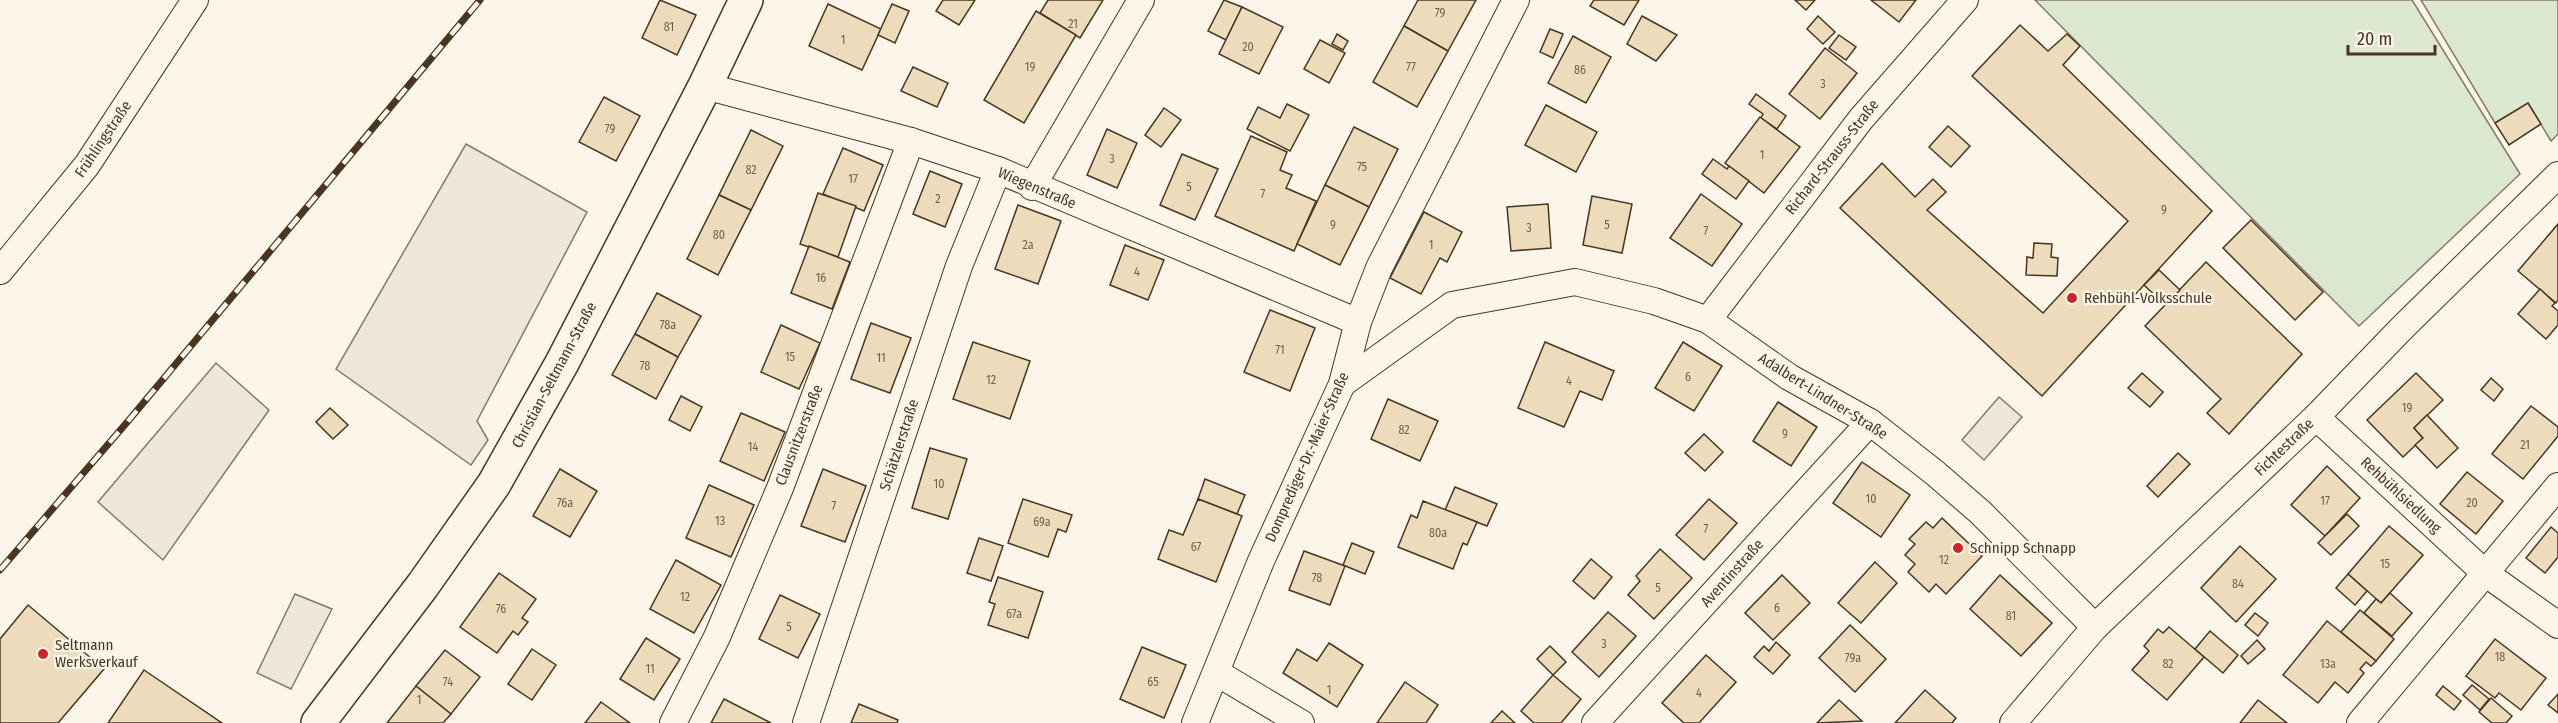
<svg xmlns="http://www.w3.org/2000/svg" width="2558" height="723" viewBox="0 0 2558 723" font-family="'Fira Sans Condensed',sans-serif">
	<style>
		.green { fill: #dce7d0; stroke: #887966; stroke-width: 1.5 }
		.parking { fill: #ede7d9; stroke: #887966; stroke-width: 1.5 }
		.building { fill: #ecdcbc; stroke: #4a3520; stroke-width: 1.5 }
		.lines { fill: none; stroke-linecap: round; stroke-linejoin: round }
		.minor-casing { stroke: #4a3520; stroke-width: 28 }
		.secondary-casing { stroke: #4a3520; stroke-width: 36 }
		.minor { stroke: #fbf6e9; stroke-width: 26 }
		.secondary { stroke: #fbf6e9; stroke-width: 33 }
		.rail-casing { stroke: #4a3520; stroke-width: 7 }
		.rail { stroke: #fbf6e9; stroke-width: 4.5; stroke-dasharray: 14; stroke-linecap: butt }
		.poi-dot { fill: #c62828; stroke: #fbf6e9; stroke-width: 2 }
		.labels { text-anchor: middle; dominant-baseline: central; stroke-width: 4.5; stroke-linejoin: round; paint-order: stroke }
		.number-label { font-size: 12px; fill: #725f47 }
		.street-label { font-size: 15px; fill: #4a3520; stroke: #fbf6e9 }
		.poi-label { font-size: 15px; fill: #4a3520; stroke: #fbf6e9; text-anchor: start }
	</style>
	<rect width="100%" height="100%" fill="#fbf6e9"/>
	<g class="green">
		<path d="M2035,0h377l108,174 -161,152z"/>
		<path d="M2421,0h137v134l-7,7 -23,-38 -33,20z"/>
	</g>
	<g class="parking">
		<path d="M466,144l121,68 -110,209 11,19 -17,25 -135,-96z"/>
		<path d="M216,363l53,47 -106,150 -65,-58z"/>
		<path d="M1999,397l23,20 -38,43 -22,-20z"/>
		<path d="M295,594l37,15 -41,80 -34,-16z"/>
	</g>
	<g class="building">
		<path d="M660,0l36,15 -19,40 -35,-17z"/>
		<path d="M943,0h32l-16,25 -23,-14z"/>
		<path d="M1048,0h55l-23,38 -40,-25z"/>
		<path d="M1224,0l18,7 -16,33 -18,-9z"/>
		<path d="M1418,0h58l-28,51 -44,-25z"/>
		<path d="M1594,0h45l-15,25 -34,-19z"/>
		<path d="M1795,0h20l-9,10z"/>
		<path d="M1871,0h45l-17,22z"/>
		<path d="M828,4l53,25 -19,41 -53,-24z"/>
		<path d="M892,4l17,7 -14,32 -17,-8z"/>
		<path d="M1242,7l41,20 -24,47 -40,-20z"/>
		<path d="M1036,11l40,24 -52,88 -40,-23z"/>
		<path d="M1642,16l35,19 -21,26 -29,-17z"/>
		<path d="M1818,16l17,16 -12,12 -16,-15z"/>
		<path d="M2020,25l28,26 19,-17 13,12 -17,19 149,146 -170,185 -202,-188 42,-45 33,34 18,-18 13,13 -19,18 116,103 85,-92 -156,-145z"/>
		<path d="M1404,26l44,25 -31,56 -44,-25z"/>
		<path d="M1550,29l13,5 -10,24 -13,-6z"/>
		<path d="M1337,34l11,7 -5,9 -11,-6z"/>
		<path d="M1839,35l17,12 -10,13 -17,-12z"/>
		<path d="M1573,36l38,21 -25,46 -38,-20z"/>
		<path d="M1320,40l25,13 -16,30 -25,-14z"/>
		<path d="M1825,48l32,25 -37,46 -31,-25z"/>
		<path d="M913,67l35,16 -11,24 -36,-16z"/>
		<path d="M1756,94l30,22 -9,13 -16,-11 2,-4 -14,-10z"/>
		<path d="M604,97l36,19 -24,45 -37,-19z"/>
		<path d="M2528,103l13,21 -32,21 -14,-22z"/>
		<path d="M1287,104l22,11 -19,36 -43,-22 11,-22 22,11z"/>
		<path d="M1546,105l51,27 -21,40 -51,-27z"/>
		<path d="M1164,108l17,12 -20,27 -16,-12z"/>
		<path d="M1760,117l40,30 -36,46 -39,-30z"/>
		<path d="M1948,126l22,20 -19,21 -22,-20z"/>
		<path d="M1354,127l44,22 -29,58 -44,-22z"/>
		<path d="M1107,129l30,14 -20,45 -30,-13z"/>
		<path d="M751,130l32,16 -32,64 -32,-15z"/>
		<path d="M1251,136l36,16 -7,18 12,5 -6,13 30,13 -22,50 -79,-35z"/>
		<path d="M843,148l40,17 -19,46 -41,-17z"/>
		<path d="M1182,154l36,15 -23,51 -35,-15z"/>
		<path d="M1713,159l14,10 2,-3 20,15 -13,18 -34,-25z"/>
		<path d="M930,171l32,13 -17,43 -32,-13z"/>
		<path d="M1325,185l44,22 -29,58 -43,-21z"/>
		<path d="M818,193l38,13 -18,51 -38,-13z"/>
		<path d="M1701,194l41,30 -30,42 -42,-28z"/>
		<path d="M719,195l32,15 -33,65 -31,-16z"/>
		<path d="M1592,196l40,8 -10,49 -39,-8z"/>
		<path d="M1548,204l3,44 -40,3 -4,-44z"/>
		<path d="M1018,205l43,16 -23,63 -43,-15z"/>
		<path d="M1424,212l38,20 -15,30 -7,-4 -19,36 -31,-16z"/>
		<path d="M2251,220l72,72 -28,28 -72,-72z"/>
		<path d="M2558,224v76l-2,3 -38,-32z"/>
		<path d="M2034,243l18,1 -1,13 7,1 -1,18 -31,-1 1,-18 6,1z"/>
		<path d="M1125,245l39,15 -16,40 -38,-15z"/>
		<path d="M809,246l41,16 -18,47 -41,-16z"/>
		<path d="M2206,262l96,92 -73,80 -22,-21 14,-14 -76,-73z"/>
		<path d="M2159,270l21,20 -15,15 -21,-20z"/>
		<path d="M2540,289l15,14 -3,3 6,5v14l-12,14 -28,-25z"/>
		<path d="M657,293l44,23 -23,41 -43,-23z"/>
		<path d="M1270,310l45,18 -25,63 -46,-19z"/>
		<path d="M871,323l40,15 -21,55 -39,-14z"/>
		<path d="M781,325l39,18 -21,46 -38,-17z"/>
		<path d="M635,334l43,23 -22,42 -44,-24z"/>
		<path d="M973,342l57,19 -20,58 -57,-20z"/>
		<path d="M1545,342l69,29 -12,29 -22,-9 -16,36 -46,-19z"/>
		<path d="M1683,342l39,24 -28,45 -39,-23z"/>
		<path d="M2142,373l21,19 -13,15 -22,-19z"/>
		<path d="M2416,373l27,27 -29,28 9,10 -20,19 -36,-37z"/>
		<path d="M2491,378l12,11 -9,12 -13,-11z"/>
		<path d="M681,396l21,11 -12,24 -21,-11z"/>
		<path d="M1388,399l50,22 -18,40 -49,-22z"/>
		<path d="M1778,402l39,25 -26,39 -38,-25z"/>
		<path d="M2531,406l27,21v9l-35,43 -31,-25z"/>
		<path d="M330,408l18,17 -15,14 -17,-17z"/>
		<path d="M741,413l44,19 -21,49 -44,-20z"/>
		<path d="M2427,415l31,33 -21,20 -22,-23 8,-7 -9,-10z"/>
		<path d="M1704,434l19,18 -18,19 -20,-18z"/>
		<path d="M930,448l37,11 -19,60 -36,-11z"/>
		<path d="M2178,453l12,11 -32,33 -11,-11z"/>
		<path d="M1862,462l48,33 -29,42 -48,-34z"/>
		<path d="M2327,466l33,32 -35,38 -34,-31z"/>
		<path d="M560,469l37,22 -27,46 -37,-21z"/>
		<path d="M823,469l43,17 -21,56 -44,-16z"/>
		<path d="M2467,472l36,29 -27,33 -36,-30z"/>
		<path d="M1205,479l40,16 -8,19 -39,-15z"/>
		<path d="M709,485l45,20 -23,52 -45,-19z"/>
		<path d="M1455,487l42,17 -10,22 -42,-16z"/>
		<path d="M1023,499l49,16 -6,17 -8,-3 -10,28 -40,-14z"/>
		<path d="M1198,499l44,17 -26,66 -58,-23 11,-29 14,5z"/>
		<path d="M1709,499l28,24 -33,37 -28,-25z"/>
		<path d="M1423,501l54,21 -10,23 -4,-2 -10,26 -55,-22 13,-32 6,3z"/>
		<path d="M2347,514l12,12 -28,29 -13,-12z"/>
		<path d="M1942,518l40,38 -36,38 -10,-10 -7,8 -21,-20 7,-8 -10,-9 10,-11 -6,-5 17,-17 7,6z"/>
		<path d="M2389,526l34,29 -42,48 -33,-29z"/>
		<path d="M2551,527l7,6v24l-13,16 -19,-15z"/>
		<path d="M979,538l24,8 -12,35 -24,-8z"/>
		<path d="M1352,543l22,9 -9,22 -22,-9z"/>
		<path d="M2240,546l36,33 -40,43 -35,-34z"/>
		<path d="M1660,549l32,29 -38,41 -26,-24 12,-14 -4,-5z"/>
		<path d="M1304,551l41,15 -15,39 -41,-15z"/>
		<path d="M1591,559l21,18 -18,22 -21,-18z"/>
		<path d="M676,560l45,25 -27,48 -44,-24z"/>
		<path d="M1875,562l22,21 -36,40 -23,-20z"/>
		<path d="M499,573l37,26 -14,19 6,4 -10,13 -5,-4 -16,22 -37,-26z"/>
		<path d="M2348,574l19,17 -12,14 -19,-17z"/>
		<path d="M1782,575l28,28 -37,37 -28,-27z"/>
		<path d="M2000,575l52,48 -31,33 -51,-47z"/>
		<path d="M998,577l45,15 -15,46 -40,-13 7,-21 -6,-2z"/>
		<path d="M2390,593l22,20 -20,23 -28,-23 12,-14 5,4z"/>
		<path d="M780,595l40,19 -22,44 -39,-19z"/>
		<path d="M28,605l76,64 -46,54h-58v-84z"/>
		<path d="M2360,610l34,29 -18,22 -35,-29z"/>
		<path d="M1608,612l28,24 -37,41 -27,-25z"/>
		<path d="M2255,613l13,10 -10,13 -13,-11z"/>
		<path d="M2327,621l49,40 -5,5 -5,-4 -6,7 4,4 -16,20 -13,-11 -17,21 -35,-28z"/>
		<path d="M1850,625l36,34 -31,33 -36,-34z"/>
		<path d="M2169,627l35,30 -37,43 -35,-30 17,-19 -5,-5 14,-17 5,4z"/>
		<path d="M2210,631l28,24 -15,18 -28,-24z"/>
		<path d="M646,638l34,21 -26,41 -34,-21z"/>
		<path d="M2495,639l51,39 -25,32 -22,-17 -4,5 -29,-22z"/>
		<path d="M2257,640l8,9 -17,15 -7,-8z"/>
		<path d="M1776,642l14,13 -17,19 -19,-17 10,-11 5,5z"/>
		<path d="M1329,643l34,22 -26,42 -54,-34 14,-24 20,12z"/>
		<path d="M1550,646l16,16 -13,13 -16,-16z"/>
		<path d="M1142,647l44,18 -22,53 -44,-19z"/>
		<path d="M532,649l24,16 -24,35 -24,-16z"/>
		<path d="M445,650l35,27 -29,37 -35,-28z"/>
		<path d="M1706,655l30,27 -37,41h-15l-22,-20z"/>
		<path d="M144,670l78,53h-114z"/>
		<path d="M1553,675l28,24 -20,24h-27l-13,-12z"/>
		<path d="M1405,682l33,23 -12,18h-49z"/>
		<path d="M2472,685l17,14 -9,11 -17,-15z"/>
		<path d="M416,686l35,28 -8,9h-56z"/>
		<path d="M2443,686l18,15 -7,9 -18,-15z"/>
		<path d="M1925,690l31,28 -4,5h-57z"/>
		<path d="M2558,694v19l-10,-8z"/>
		<path d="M2491,698l21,18 -6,7h-14l-13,-11z"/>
		<path d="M724,699l47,24h-60z"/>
		<path d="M1839,700l23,21 -45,2z"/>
		<path d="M2258,700l29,23h-47z"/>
		<path d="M601,702l29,21h-45z"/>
		<path d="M859,704l39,16 -1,3h-46z"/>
		<path d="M1502,711l13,12h-24z"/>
	</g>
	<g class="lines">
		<defs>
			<g id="minor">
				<path d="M705,86l206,55 87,29 360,152"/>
				<path d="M1032,187l109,-187"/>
				<path d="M0,271l87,-106 108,-165"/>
				<path d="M1708,320l153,-201 104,-119"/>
				<path d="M1342,384l110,-79 123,-23 79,19 54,19 81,57 81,45 65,51 45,39 115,115"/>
				<path d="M2316,417l169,156 73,52"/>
				<path d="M1217,673l84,50"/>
				<path d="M673,723l44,-86 63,-149 131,-347"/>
				<path d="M806,723l153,-457 39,-96"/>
				<path d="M1195,723l66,-162 81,-177 16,-62 21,-54 137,-268"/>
				<path d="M1595,723l275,-301"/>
				<path d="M2013,723l82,-96 221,-210 86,-89 156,-153"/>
				<path d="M2360,723l198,-237"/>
			</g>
			<path id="secondary" d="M318,723l105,-138 71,-101 68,-121 143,-277 41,-86"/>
		</defs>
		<use href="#minor" class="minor-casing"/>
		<use href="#secondary" class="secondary-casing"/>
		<use href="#minor" class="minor"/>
		<use href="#secondary" class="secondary"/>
		<defs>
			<path id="rail" d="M0,570l129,-150 351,-420"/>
		</defs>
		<use href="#rail" class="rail-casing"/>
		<use href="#rail" class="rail"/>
	</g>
	<g class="poi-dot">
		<circle cx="2072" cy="298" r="6"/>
		<circle cx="1958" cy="548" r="6"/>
		<circle cx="43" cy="654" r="6"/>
	</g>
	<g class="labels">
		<g class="number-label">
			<text x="1440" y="13">79</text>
			<text x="1073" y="24">21</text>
			<text x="669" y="27">81</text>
			<text x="843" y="40">1</text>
			<text x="1248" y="47">20</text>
			<text x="1030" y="67">19</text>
			<text x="1411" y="67">77</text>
			<text x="1580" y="70">86</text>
			<text x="1823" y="84">3</text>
			<text x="610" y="129">79</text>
			<text x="1762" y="155">1</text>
			<text x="1112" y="159">3</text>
			<text x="1362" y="167">75</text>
			<text x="751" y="170">82</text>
			<text x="853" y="179">17</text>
			<text x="1189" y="187">5</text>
			<text x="1263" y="194">7</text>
			<text x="938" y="199">2</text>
			<text x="2164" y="210">9</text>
			<text x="1333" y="225">9</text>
			<text x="1607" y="225">5</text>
			<text x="1529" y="228">3</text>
			<text x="1706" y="231">7</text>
			<text x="719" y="235">80</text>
			<text x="1028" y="245">2a</text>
			<text x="1431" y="245">1</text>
			<text x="1137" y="272">4</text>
			<text x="821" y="278">16</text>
			<text x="668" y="325">78a</text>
			<text x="1280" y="350">71</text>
			<text x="790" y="357">15</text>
			<text x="881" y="358">11</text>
			<text x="645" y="366">78</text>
			<text x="1688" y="377">6</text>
			<text x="991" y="380">12</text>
			<text x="1569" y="381">4</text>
			<text x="2407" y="408">19</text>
			<text x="1404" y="430">82</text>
			<text x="1785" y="434">9</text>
			<text x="2525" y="445">21</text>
			<text x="753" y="447">14</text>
			<text x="939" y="484">10</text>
			<text x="1871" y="499">10</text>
			<text x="2325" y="501">17</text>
			<text x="565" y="503">76a</text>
			<text x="2472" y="503">20</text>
			<text x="834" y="506">7</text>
			<text x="720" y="521">13</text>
			<text x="1042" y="522">69a</text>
			<text x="1706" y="529">7</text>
			<text x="1438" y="533">80a</text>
			<text x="1196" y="547">67</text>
			<text x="1944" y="560">12</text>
			<text x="2385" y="564">15</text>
			<text x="1317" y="578">78</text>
			<text x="2238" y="584">84</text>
			<text x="1658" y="588">5</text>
			<text x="685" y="597">12</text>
			<text x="1777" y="608">6</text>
			<text x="501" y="609">76</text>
			<text x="1014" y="614">67a</text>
			<text x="2011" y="616">81</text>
			<text x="789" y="627">5</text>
			<text x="1604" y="644">3</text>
			<text x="2500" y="657">18</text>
			<text x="1853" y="658">79a</text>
			<text x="2168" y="664">82</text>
			<text x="2328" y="664">13a</text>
			<text x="650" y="669">11</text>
			<text x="448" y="682">74</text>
			<text x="1153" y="682">65</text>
			<text x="1329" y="690">1</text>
			<text x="1699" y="693">4</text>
			<text x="419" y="700">1</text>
		</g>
		<g class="street-label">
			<text transform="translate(103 139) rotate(-56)">Frühlingstraße</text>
			<text transform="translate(1832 157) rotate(-52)">Richard-Strauss-Straße</text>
			<text transform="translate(1037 188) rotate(23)">Wiegenstraße</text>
			<text transform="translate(554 375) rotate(-62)">Christian-Seltmann-Straße</text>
			<text transform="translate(1823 396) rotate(32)">Adalbert-Lindner-Straße</text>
			<text transform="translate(799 435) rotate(-69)">Clausnitzerstraße</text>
			<text transform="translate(899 445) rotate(-72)">Schätzlerstraße</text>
			<text transform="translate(2284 447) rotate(-44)">Fichtestraße</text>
			<text transform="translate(1307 457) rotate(-66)">Domprediger-Dr.-Maier-Straße</text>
			<text transform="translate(2401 495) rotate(43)">Rehbühlsiedlung</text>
			<text transform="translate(1732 573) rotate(-48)">Aventinstraße</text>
		</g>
		<g class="poi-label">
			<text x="2084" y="298">Rehbühl-Volksschule</text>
			<text x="1970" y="548">Schnipp Schnapp</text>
			<text x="55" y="645">Seltmann<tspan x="55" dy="17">Werksverkauf</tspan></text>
		</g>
	</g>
	<path d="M2348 45v9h87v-9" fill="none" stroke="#4a3520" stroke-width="3"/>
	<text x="2357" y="45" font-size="18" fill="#4a3520" stroke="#fbf6e9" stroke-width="4.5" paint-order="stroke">20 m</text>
</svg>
